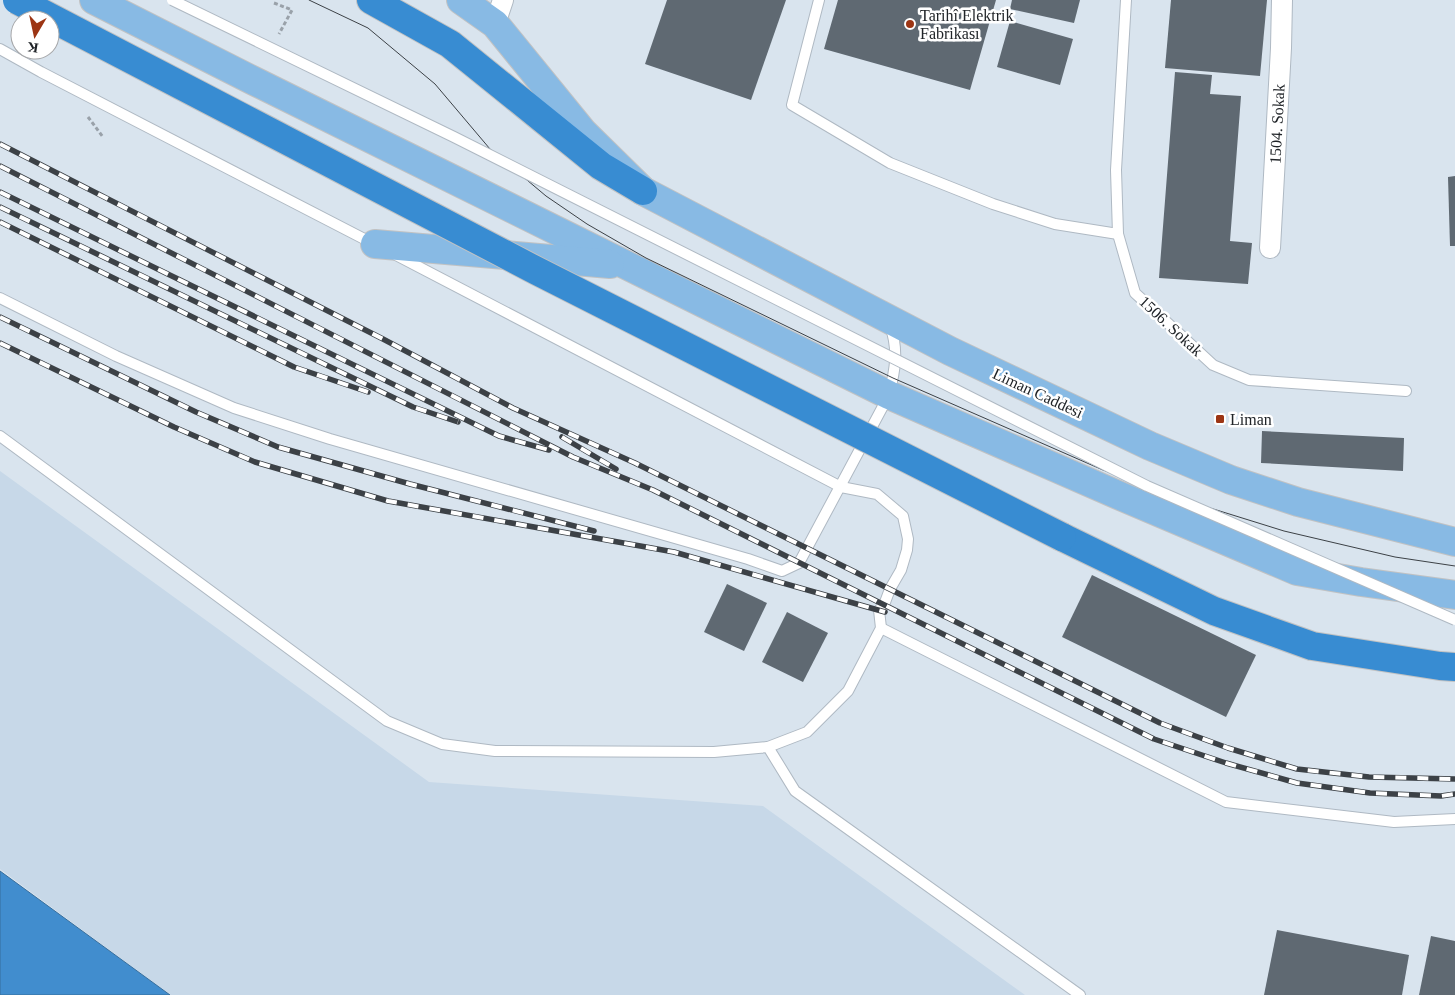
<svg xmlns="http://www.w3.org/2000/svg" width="1455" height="995" viewBox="0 0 1455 995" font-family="Georgia,serif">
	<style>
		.built { fill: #c7d8e8 }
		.water { fill: #418dce; stroke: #376e9c }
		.building { fill: #5f6972 }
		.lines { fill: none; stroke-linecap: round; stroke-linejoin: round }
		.lane-casing { stroke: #afb9c3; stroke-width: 12 }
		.street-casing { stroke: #afb9c3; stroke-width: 22 }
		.primary-casing { stroke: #c1c2c3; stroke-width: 30 }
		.highway-casing { stroke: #c1c2c3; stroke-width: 30 }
		.path { stroke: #99a1a9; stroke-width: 3; stroke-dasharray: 4 2.5; stroke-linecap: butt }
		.lane { stroke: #fff; stroke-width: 10 }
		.street { stroke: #fff; stroke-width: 20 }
		.primary { stroke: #88bae4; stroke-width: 28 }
		.highway { stroke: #388cd2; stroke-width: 28 }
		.tram { stroke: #3c4146; stroke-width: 1 }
		.rail-casing { stroke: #3c4146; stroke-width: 5.5 }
		.rail { stroke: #fff; stroke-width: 4; stroke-dasharray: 11; stroke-linecap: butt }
		.lane-bridge-casing { stroke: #afb9c3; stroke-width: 12; stroke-linecap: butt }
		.highway-bridge-casing { stroke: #c1c2c3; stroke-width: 30; stroke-linecap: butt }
		.lane-bridge { stroke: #fff; stroke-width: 10 }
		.highway-bridge { stroke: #388cd2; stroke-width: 28 }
		.poi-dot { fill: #9c3514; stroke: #fff; stroke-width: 2 }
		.labels { text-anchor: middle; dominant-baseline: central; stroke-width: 5; stroke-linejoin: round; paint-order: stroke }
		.poi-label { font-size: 16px; fill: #202428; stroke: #fff; text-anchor: start }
		.street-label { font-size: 16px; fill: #202428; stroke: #fff }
	</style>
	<rect width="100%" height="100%" fill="#d9e4ee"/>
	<path class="built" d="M0,471l429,311 334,24 262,189h-855l-170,-126z"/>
	<path class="water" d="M0,871l170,124h-170z"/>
	<g class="building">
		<path d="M667,0h119l-35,100 -106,-36z"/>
		<path d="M838,0h158l-26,90 -146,-41z"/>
		<path d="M1012,0h68l-6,23 -64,-14z"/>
		<path d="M1171,0h96l-7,76 -95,-8z"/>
		<path d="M1010,21l63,18 -13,46 -63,-18z"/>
		<path d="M1175,72l37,3 -2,19 31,2 -11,145 22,2 -4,41 -89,-6z"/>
		<path d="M1455,176v70h-5l-2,-69z"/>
		<path d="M1262,431l142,7 -1,33 -142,-8z"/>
		<path d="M1092,575l164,80 -30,62 -164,-80z"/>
		<path d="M727,584l40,19 -23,48 -40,-19z"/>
		<path d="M787,612l41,21 -25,49 -41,-20z"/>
		<path d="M1277,930l132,25 -7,40h-138z"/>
		<path d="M1431,936l24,5v54h-36z"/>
	</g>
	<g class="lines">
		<defs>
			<g id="lane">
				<path d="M819,0l-27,105 98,58 103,41 62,20 63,10"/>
				<path d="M1126,0l-10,170 2,64 17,59 78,72 36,15 157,11"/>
				<path d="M0,49l41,23 333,172"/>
				<path d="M396,255l445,232 36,7 26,22 5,23 -1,11 -6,20 -11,19 -6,16 -5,5 2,18 -33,63 -41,41 -39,15"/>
				<path d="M0,298l116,58 118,52 96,31 418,120 34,12 17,-8 90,-168c6,-25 10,-44 1,-70"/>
				<path d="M0,436l387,285 55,23 53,7 219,1 54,-5 27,44 285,204"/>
				<path d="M881,628l345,174 168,20 61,-3"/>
			</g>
			<g id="street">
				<path d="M495,24l8,-24"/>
				<path d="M1270,248l11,-200 1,-48"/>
			</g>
			<g id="primary">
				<path d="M94,0l160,81 635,314 229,100 179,76 64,11 94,13"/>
				<path d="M461,0l34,24 88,108 60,59 307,160 200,95 81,34 67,22 157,40"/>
				<path d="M375,244l235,20"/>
			</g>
			<g id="highway">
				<path d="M371,0l79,44 151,122 42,25"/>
				<path d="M1062,537l152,74 98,35 128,20 15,1"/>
			</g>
		</defs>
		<use href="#lane" class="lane-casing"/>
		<use href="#street" class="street-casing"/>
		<use href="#primary" class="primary-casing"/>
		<use href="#highway" class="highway-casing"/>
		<g class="path">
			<path d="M274,3l18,7 -13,24"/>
			<path d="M88,117l15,20"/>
		</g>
		<use href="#lane" class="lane"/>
		<use href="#street" class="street"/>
		<use href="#primary" class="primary"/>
		<use href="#highway" class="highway"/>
		<path class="tram" d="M309,0l59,28 67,56 55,65 56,47 41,28 59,34 247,120 210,92 91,33 90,28 111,26 60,9"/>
		<defs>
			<g id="rail">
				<path d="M0,144l383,195 130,69 122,55 525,260 68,25 69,21 72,8 86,2"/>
				<path d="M0,166l573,291 80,33 501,249 72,24 71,20 73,10 71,3 14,-2"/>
				<path d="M0,192l499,244 50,14"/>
				<path d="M0,207l413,200 45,15"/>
				<path d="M0,222l294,145 74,25"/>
				<path d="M0,317l196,95 82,35 132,37 184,47"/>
				<path d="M0,343l174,84 81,35 133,39 286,51 211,60"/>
				<path d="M562,437l54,32"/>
			</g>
		</defs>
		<use href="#rail" class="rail-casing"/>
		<use href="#rail" class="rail"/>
		<defs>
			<path id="lane-bridge" d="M172,0l282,137 693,349 308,134"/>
			<path id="highway-bridge" d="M17,0l520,271 525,266"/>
		</defs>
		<use href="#lane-bridge" class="lane-bridge-casing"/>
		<use href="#highway-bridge" class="highway-bridge-casing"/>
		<use href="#lane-bridge" class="lane-bridge"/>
		<use href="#highway-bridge" class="highway-bridge"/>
	</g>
	<g class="poi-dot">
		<circle cx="910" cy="24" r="5"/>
		<rect x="1215" y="414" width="10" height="10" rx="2.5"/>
	</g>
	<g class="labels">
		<g class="poi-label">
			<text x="920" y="15">Tarihî Elektrik<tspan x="920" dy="18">Fabrikası</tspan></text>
			<text x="1230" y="419">Liman</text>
		</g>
		<g class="street-label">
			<text transform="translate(1277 124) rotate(-87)">1504. Sokak</text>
			<text transform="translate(1171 326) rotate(43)">1506. Sokak</text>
			<text transform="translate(1038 393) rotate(25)">Liman Caddesi</text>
		</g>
	</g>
	<g transform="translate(35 35) rotate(189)"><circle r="24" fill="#ffffff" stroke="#a6a7a9"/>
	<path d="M0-4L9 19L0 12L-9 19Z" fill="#9c3514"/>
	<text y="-8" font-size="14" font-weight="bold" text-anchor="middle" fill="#202428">K</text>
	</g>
</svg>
